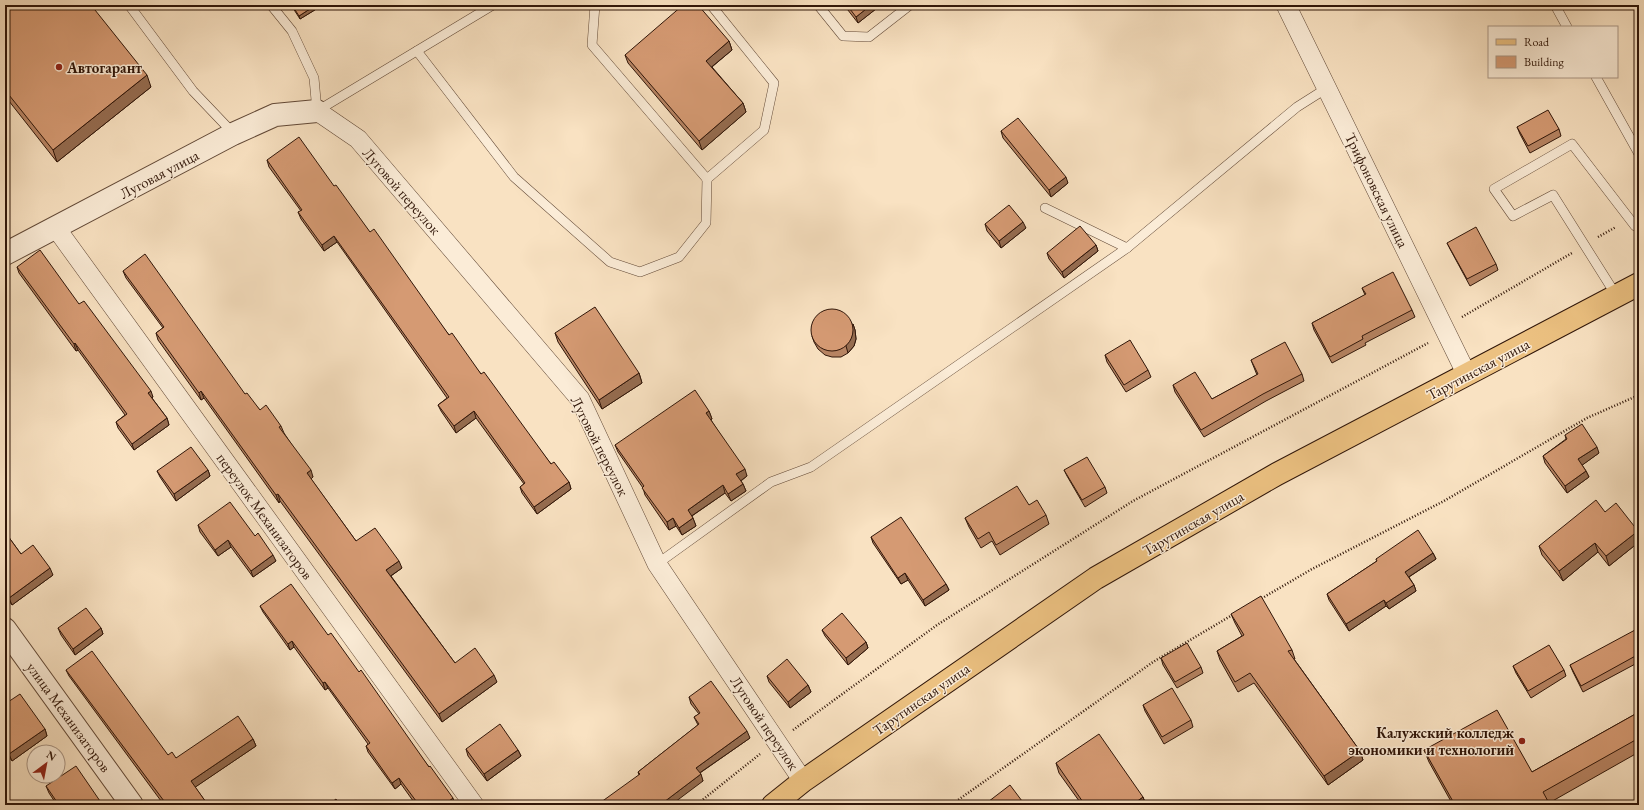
<svg xmlns="http://www.w3.org/2000/svg" width="1644" height="810" viewBox="0 0 1644 810" font-family="'EB Garamond',serif">
	<style>
		.lines { fill: none; stroke-linecap: round; stroke-linejoin: round }
		.service-casing { stroke: #624937; stroke-width: 10 }
		.minor-casing { stroke: #624937; stroke-width: 20 }
		.tertiary-casing { stroke: #624937; stroke-width: 24 }
		.primary-casing { stroke: #301609; stroke-width: 24 }
		.path { stroke: #301609; stroke-width: 2.5; stroke-dasharray: 1 2; stroke-linecap: butt }
		.service { stroke: #fbecd7; stroke-width: 9 }
		.minor { stroke: #fbecd7; stroke-width: 19 }
		.tertiary { stroke: #fbecd7; stroke-width: 22 }
		.primary { stroke: #ecc181; stroke-width: 22 }
		.wall { fill: #b78463; stroke: #301609 }
		.shaded-wall { fill: #956c50; stroke: #301609 }
		.building { fill: #d59a73; stroke: #301609 }
		.poi-dot { fill: #8f2418; stroke: #fbecd7; stroke-width: 1.5 }
		.labels { text-anchor: middle; dominant-baseline: central; stroke-width: 3; stroke-linejoin: round; paint-order: stroke }
		.poi-label { font-size: 15px; font-weight: bold; fill: #301609; stroke: #fbecd7; text-anchor: start }
		.street-label { font-size: 15px; fill: #301609; stroke: #fbecd7 }
	</style>
	<rect width="100%" height="100%" fill="#f9e2c2"/>
	<filter id="stains"><feTurbulence type="fractalNoise" baseFrequency=".005" numOctaves="4"/><feColorMatrix values="0 0 0 0 .2 0 0 0 0 .09 0 0 0 0 .02 0 0 0 .5 -.17"/></filter>
	<radialGradient id="worn" r=".72"><stop offset=".6" stop-color="#630" stop-opacity="0"/><stop offset="1" stop-color="#630" stop-opacity=".3"/></radialGradient>
	<g class="lines">
		<defs>
			<g id="service">
				<path d="M129,5l64,86 40,42"/>
				<path d="M271,5l21,26 22,47 3,33 176,-106"/>
				<path d="M595,5l-3,40 115,134 57,-49 10,-47 -63,-78"/>
				<path d="M818,5l25,31 26,1 41,-32"/>
				<path d="M1555,5l12,22"/>
				<path d="M417,51l97,126 96,85 30,10 39,-15 27,-34 1,-44"/>
				<path d="M1596,77l43,77"/>
				<path d="M1127,248l170,-141 30,-19"/>
				<path d="M1616,295l-63,-100 -40,21 -19,-27 78,-45 63,82h4"/>
				<path d="M657,564l114,-82 40,-15 316,-219 -82,-40"/>
			</g>
			<g id="minor">
				<path d="M1286,5l181,370"/>
				<path d="M317,111l41,28 222,260 77,165 146,217"/>
				<path d="M56,228l418,577"/>
			</g>
			<g id="tertiary">
				<path d="M5,254l228,-120 42,-19 42,-4"/>
				<path d="M5,629l127,176"/>
			</g>
			<path id="primary" d="M773,805l30,-24 293,-203 181,-104 362,-190"/>
		</defs>
		<use href="#service" class="service-casing"/>
		<use href="#minor" class="minor-casing"/>
		<use href="#tertiary" class="tertiary-casing"/>
		<use href="#primary" class="primary-casing"/>
		<g class="path">
			<path d="M1598,237l18,-10"/>
			<path d="M1462,317l110,-64"/>
			<path d="M1259,600l53,-31 132,-68 143,-83 52,-23"/>
			<path d="M793,730l144,-105 196,-124 295,-158"/>
			<path d="M696,805l64,-51"/>
			<path d="M951,805l202,-143 81,-48"/>
		</g>
		<use href="#service" class="service"/>
		<use href="#minor" class="minor"/>
		<use href="#tertiary" class="tertiary"/>
		<use href="#primary" class="primary"/>
	</g>
	<g class="wall">
		<path d="M5,5l146,82 -94,75 -52,-66z"/>
		<path d="M291,5h26l1,3 -18,11z"/>
		<path d="M844,5h37l-23,18z"/>
		<path d="M729,41l3,9 -20,17 31,36 3,9 -44,38 -74,-87 -3,-8z"/>
		<path d="M1517,127l42,2 2,7 -31,17 -10,-19z"/>
		<path d="M1001,131l67,52 -17,14 -48,-59z"/>
		<path d="M267,160l67,26 115,149 32,39 70,90 18,18 2,7 -34,25 -15,-21 -2,-6 4,-3 -48,-66 -20,15 -15,-22 -3,-6 9,-7 -110,-156 -13,9 -23,-32 -3,-7 3,-1 -32,-44z"/>
		<path d="M985,224l41,4 -25,20 -14,-17z"/>
		<path d="M1447,243l49,21 2,6 -28,16 -20,-37z"/>
		<path d="M1096,245l2,6 -34,27 -15,-19 -2,-6z"/>
		<path d="M17,267l62,37 74,93 -1,1 15,20 2,7 -35,25 -16,-22 -2,-6 9,-7 -47,-65 -2,1 -57,-78z"/>
		<path d="M123,271l122,123 15,16 21,16 3,7 29,44 -2,2 45,62 46,27 -11,8 64,87 42,19 -55,40 -162,-221 -1,2 -75,-105 -3,2 -43,-60 -2,-7 7,-5 -37,-50z"/>
		<path d="M1362,288l50,22 3,7 -50,26 1,2 -34,18 -18,-33 -2,-7 53,-28z"/>
		<path d="M853,324l2,6 1,9 -2,7 -6,7 -7,4h-9l-7,-2 -7,-6 -4,-7 -2,-6z"/>
		<path d="M555,333l84,40 3,10 -40,26 -44,-67z"/>
		<path d="M1105,355l43,15 3,7 -25,15 -19,-30z"/>
		<path d="M1251,360l51,14 2,7 -38,20 -62,36 -29,-45 -2,-7 39,14 45,-24z"/>
		<path d="M709,411l3,8 -1,1 36,56 -6,5 2,3 3,7 -15,10 -6,-8 -33,23 4,10 -14,9 -6,-9 -7,4 -24,-35 -2,-7 -25,-36 -3,-7z"/>
		<path d="M1565,435l34,18 -17,12 4,6 3,6 -22,16 -22,-30 -2,-7 23,-17z"/>
		<path d="M208,470l2,6 -34,25 -16,-24 -3,-6z"/>
		<path d="M1064,470l41,17 2,6 -22,14 -18,-31z"/>
		<path d="M1029,505l17,10 3,9 -49,31 -8,-14 -11,7 -12,-21 -4,-9z"/>
		<path d="M1605,512l33,19 1,2v9l-30,24 -11,-14 -35,29 -21,-26 -3,-9z"/>
		<path d="M198,525l57,11 21,25 -23,16 -22,-30 -13,9 -18,-24z"/>
		<path d="M5,532l16,22 32,21 -41,30 -7,-10z"/>
		<path d="M871,537l75,47 3,6 -24,16 -17,-26 -7,4 -28,-41z"/>
		<path d="M1433,553l3,6 -27,18 5,8 2,6 -27,18 -3,-3 -37,25 -20,-31 -2,-6 50,-33 -1,-2z"/>
		<path d="M260,606l68,29 101,132 27,38h-40l-15,-21 -6,5 -27,-37 -2,-6 2,-2 -40,-56 -3,2 -31,-43 -4,3 -27,-38z"/>
		<path d="M1231,614l61,36 3,9h-1l66,92 3,9 -35,25 -74,-102 -16,9 -18,-32 -3,-9 25,-15 -7,-13z"/>
		<path d="M58,628h43l2,6 -28,21 -14,-20z"/>
		<path d="M822,630l44,12 2,6 -20,17 -23,-29z"/>
		<path d="M1639,638v24l-56,30 -10,-20 -3,-7z"/>
		<path d="M1161,658l40,9 2,6 -26,15 -14,-23z"/>
		<path d="M1513,666l51,4 2,6 -35,22 -15,-25z"/>
		<path d="M66,670l102,85 8,3 77,-19 3,7 -61,41 13,18h-44l-95,-129z"/>
		<path d="M767,676l41,9 3,7 -21,16 -21,-26z"/>
		<path d="M689,697l61,41 -50,35 3,8 -64,-6 -1,-3 60,-47 -4,-8 5,-3 -8,-10z"/>
		<path d="M5,704l40,25 2,7 -35,25 -7,-10z"/>
		<path d="M1143,705l48,15 2,7 -29,17 -19,-33z"/>
		<path d="M1639,712v40l-90,51 1,2h-97l-24,-43 -5,-12 108,22z"/>
		<path d="M466,749l52,1 3,6 -34,25 -19,-25z"/>
		<path d="M1056,763l87,34 3,8h-64l-23,-32z"/>
		<path d="M46,786l56,19h-45l-8,-12z"/>
	</g>
	<g class="shaded-wall">
		<path d="M316,5h1l1,3 -18,11 -1,-3z"/>
		<path d="M871,5h10l-23,18 -2,-6z"/>
		<path d="M729,41l3,9 -23,19 -3,-8z"/>
		<path d="M147,75l4,12 -94,75 -4,-12z"/>
		<path d="M743,103l3,9 -44,38 -3,-9z"/>
		<path d="M1066,177l2,6 -17,14 -2,-7z"/>
		<path d="M1023,222l3,6 -25,20 -2,-7z"/>
		<path d="M334,236l3,6 -13,9 -2,-6z"/>
		<path d="M1096,245l2,6 -34,27 -2,-6z"/>
		<path d="M853,324l2,6 1,9 -2,7 -6,7 -2,-7z"/>
		<path d="M75,343l3,7 -2,1 -2,-7z"/>
		<path d="M639,373l3,10 -40,26 -3,-9z"/>
		<path d="M151,391l2,6 -3,2 -2,-6z"/>
		<path d="M201,391l3,7 -3,2 -2,-7z"/>
		<path d="M474,411l2,7 -20,15 -2,-7z"/>
		<path d="M709,411l3,8 -3,2 -3,-8z"/>
		<path d="M167,418l2,7 -35,25 -2,-6z"/>
		<path d="M1597,447l2,6 -18,13 -3,-7z"/>
		<path d="M745,469l2,7 -8,6 -3,-8z"/>
		<path d="M208,470l2,6 -34,25 -2,-7z"/>
		<path d="M311,470l2,7 -3,3 -3,-7z"/>
		<path d="M1586,471l3,6 -22,16 -2,-7z"/>
		<path d="M569,482l2,7 -34,25 -3,-7z"/>
		<path d="M743,484l3,7 -15,10 -3,-7z"/>
		<path d="M723,485l2,8 -35,24 -2,-7z"/>
		<path d="M278,494l2,7 -1,2 -3,-8z"/>
		<path d="M673,518l3,8 -7,4 -2,-8z"/>
		<path d="M693,518l3,8 -14,9 -3,-7z"/>
		<path d="M1638,531l1,2v9l-30,24 -3,-10z"/>
		<path d="M228,540l3,7 -13,9 -3,-6z"/>
		<path d="M1595,543l3,9 -35,29 -4,-10z"/>
		<path d="M1433,553l3,6 -29,19 -2,-6z"/>
		<path d="M273,555l3,6 -23,16 -2,-6z"/>
		<path d="M399,561l3,7 -13,9 -3,-7z"/>
		<path d="M50,568l3,7 -41,30 -3,-7z"/>
		<path d="M905,573l3,7 -7,4 -3,-6z"/>
		<path d="M946,584l3,6 -24,16 -2,-6z"/>
		<path d="M1414,585l2,6 -27,18 -3,-6z"/>
		<path d="M1384,600l2,6 -37,25 -3,-7z"/>
		<path d="M101,628l2,6 -28,21 -2,-6z"/>
		<path d="M292,641l2,6 -4,3 -2,-6z"/>
		<path d="M866,642l2,6 -20,17 -2,-7z"/>
		<path d="M494,675l3,7 -55,40 -3,-8z"/>
		<path d="M325,682l3,6 -3,2 -2,-7z"/>
		<path d="M808,685l3,7 -21,16 -2,-6z"/>
		<path d="M45,729l2,7 -35,25 -3,-7z"/>
		<path d="M747,731l3,7 -52,36 -2,-6z"/>
		<path d="M253,739l3,7 -62,42 -3,-7z"/>
		<path d="M518,750l3,6 -34,25 -3,-7z"/>
		<path d="M1360,751l3,9 -35,25 -4,-9z"/>
		<path d="M701,774l2,7 -32,24h-11z"/>
		<path d="M399,778l2,6 -6,5 -3,-6z"/>
		<path d="M1143,797l3,8h-14z"/>
		<path d="M453,798l2,7h-11z"/>
		<path d="M100,801l2,4h-8z"/>
	</g>
	<g class="building">
		<path d="M5,5h86l56,70 -94,75 -48,-60z"/>
		<path d="M292,5h24l-17,11z"/>
		<path d="M683,5h15l31,36 -23,20 37,42 -44,38 -74,-86z"/>
		<path d="M847,5h24l-15,12z"/>
		<path d="M1548,110l11,19 -31,17 -11,-19z"/>
		<path d="M1018,118l48,59 -17,13 -48,-59z"/>
		<path d="M299,137l35,49 2,-1 34,47 4,-3 75,106 3,-2 29,41 3,-2 67,92 3,-2 15,20 -35,25 -14,-20 5,-4 -51,-72 -20,15 -16,-21 11,-8 -115,-161 -12,9 -24,-33 4,-2 -35,-50z"/>
		<path d="M1009,205l14,17 -24,19 -14,-17z"/>
		<path d="M1080,226l16,19 -34,27 -15,-19z"/>
		<path d="M1476,227l20,37 -29,15 -20,-36z"/>
		<path d="M40,250l39,54 5,-3 67,90 -3,2 19,25 -35,26 -16,-22 11,-8 -52,-71 -1,1 -57,-77z"/>
		<path d="M145,254l100,140 2,-1 13,17 6,-5 15,21 -2,1 32,43 -4,3 49,68 19,-13 24,33 -13,9 69,93 20,-15 19,27 -55,39 -161,-220 -2,1 -75,-104 -2,2 -43,-60 8,-6 -41,-56z"/>
		<path d="M1393,272l19,38 -50,26 1,3 -33,18 -18,-34 54,-29 -4,-6z"/>
		<path d="M595,307l44,66 -40,27 -44,-67z"/>
		<circle cx="832" cy="330" r="21"/>
		<path d="M1130,340l18,30 -24,15 -19,-30z"/>
		<path d="M1285,342l17,32 -39,20 -62,36 -28,-45 22,-13 17,27 46,-25 -7,-14z"/>
		<path d="M695,390l14,21 -3,2 39,56 -9,5 7,10 -15,10 -5,-9 -35,25 5,8 -14,10 -6,-10 -6,4 -25,-34 2,-2 -29,-41z"/>
		<path d="M1582,424l15,23 -19,12 8,12 -21,15 -22,-30 24,-17 -2,-4z"/>
		<path d="M191,447l17,23 -34,24 -17,-23z"/>
		<path d="M1087,457l18,30 -23,13 -18,-30z"/>
		<path d="M1017,486l12,19 8,-5 9,15 -50,30 -7,-13 -11,7 -13,-21z"/>
		<path d="M1596,500l9,12 11,-9 22,28 -32,25 -11,-13 -36,28 -20,-25z"/>
		<path d="M230,502l25,34 3,-3 15,22 -22,16 -23,-31 -13,10 -17,-25z"/>
		<path d="M901,517l45,67 -23,16 -18,-27 -7,5 -27,-41z"/>
		<path d="M1418,530l15,23 -28,19 9,13 -28,18 -2,-3 -38,24 -19,-30 50,-33 -1,-2z"/>
		<path d="M5,532l16,22 12,-9 17,23 -41,30 -4,-6z"/>
		<path d="M291,584l37,51 3,-2 28,39 2,-2 68,97 1,-1 23,32 -9,7h-25l-20,-27 -7,5 -26,-37 4,-3 -45,-61 -2,1 -31,-42 -4,3 -28,-38z"/>
		<path d="M1261,596l31,54 -4,1 72,100 -36,25 -74,-103 -15,9 -18,-31 27,-16 -13,-21z"/>
		<path d="M86,608l15,20 -28,21 -15,-21z"/>
		<path d="M842,613l24,29 -20,16 -24,-28z"/>
		<path d="M1635,630l4,8v16l-58,32 -11,-21z"/>
		<path d="M1187,643l14,24 -26,15 -14,-24z"/>
		<path d="M1549,645l15,25 -36,21 -15,-25z"/>
		<path d="M92,651l76,104 4,-3 4,6 62,-42 15,23 -62,42 17,24h-41l-101,-135z"/>
		<path d="M787,659l21,26 -20,17 -21,-26z"/>
		<path d="M711,681l36,50 -51,37 5,6 -41,31h-63l43,-31 -2,-2 61,-48 -5,-7 6,-4 -11,-16z"/>
		<path d="M1172,688l19,32 -29,17 -19,-32z"/>
		<path d="M20,694l25,35 -36,25 -4,-6v-44z"/>
		<path d="M1497,710l35,62 107,-60v26l-96,54 7,13h-95l-31,-55z"/>
		<path d="M500,724l18,26 -34,24 -18,-25z"/>
		<path d="M1099,734l44,63 -11,8h-47l-29,-42z"/>
		<path d="M76,766l24,35 -6,4h-35l-13,-19z"/>
		<path d="M1010,785l15,20h-41z"/>
		<path d="M336,799l4,6h-12z"/>
		<path d="M532,803l1,2h-5z"/>
	</g>
	<g class="poi-dot">
		<circle cx="59" cy="67" r="4"/>
		<circle cx="1522" cy="741" r="4"/>
	</g>
	<g class="labels">
		<g class="poi-label">
			<text x="67" y="67">Автогарант</text>
			<text x="1514" y="732" text-anchor="end">Калужский колледж<tspan x="1514" dy="17">экономики и технологий</tspan></text>
		</g>
		<g class="street-label">
			<text transform="translate(159 174) rotate(-28)">Луговая улица</text>
			<text transform="translate(1377 190) rotate(64)">Трифоновская улица</text>
			<text transform="translate(402 191) rotate(49)">Луговой переулок</text>
			<text transform="translate(1478 369) rotate(-28)">Тарутинская улица</text>
			<text transform="translate(600 446) rotate(63)">Луговой переулок</text>
			<text transform="translate(265 516) rotate(54)">переулок Механизаторов</text>
			<text transform="translate(1193 523) rotate(-30)">Тарутинская улица</text>
			<text transform="translate(921 699) rotate(-35)">Тарутинская улица</text>
			<text transform="translate(69 717) rotate(54)">улица Механизаторов</text>
			<text transform="translate(765 723) rotate(56)">Луговой переулок</text>
		</g>
	</g>
	<rect width="1644" height="810" fill="none" stroke="#f9e2c2" stroke-width="20"/>
	<rect x="6" y="6" width="1632" height="798" fill="none" stroke="#301609" stroke-width="2"/>
	<rect x="10" y="10" width="1624" height="790" fill="none" stroke="#301609"/>
	<rect x="1488" y="26" width="130" height="52" fill="#fbecd7" stroke="#aa9685"/>
	<rect x="1496" y="39" width="20" height="6" fill="#ecc181" stroke="#aa9685"/>
	<text x="1524" y="46" font-size="12" fill="#301609">Road</text>
	<rect x="1496" y="56" width="20" height="12" fill="#d59a73" stroke="#aa9685"/>
	<text x="1524" y="66" font-size="12" fill="#301609">Building</text>
	<g transform="translate(46 764) rotate(32)"><circle r="19" fill="#fbecd7" stroke="#aa9685"/>
	<path d="M0-3L7 15L0 10L-7 15Z" fill="#8f2418"/>
	<text y="-6" font-size="11" font-weight="bold" text-anchor="middle" fill="#301609">N</text>
	</g>
	<rect width="100%" height="100%" filter="url(#stains)"/>
	<rect width="100%" height="100%" fill="url(#worn)"/>
</svg>
